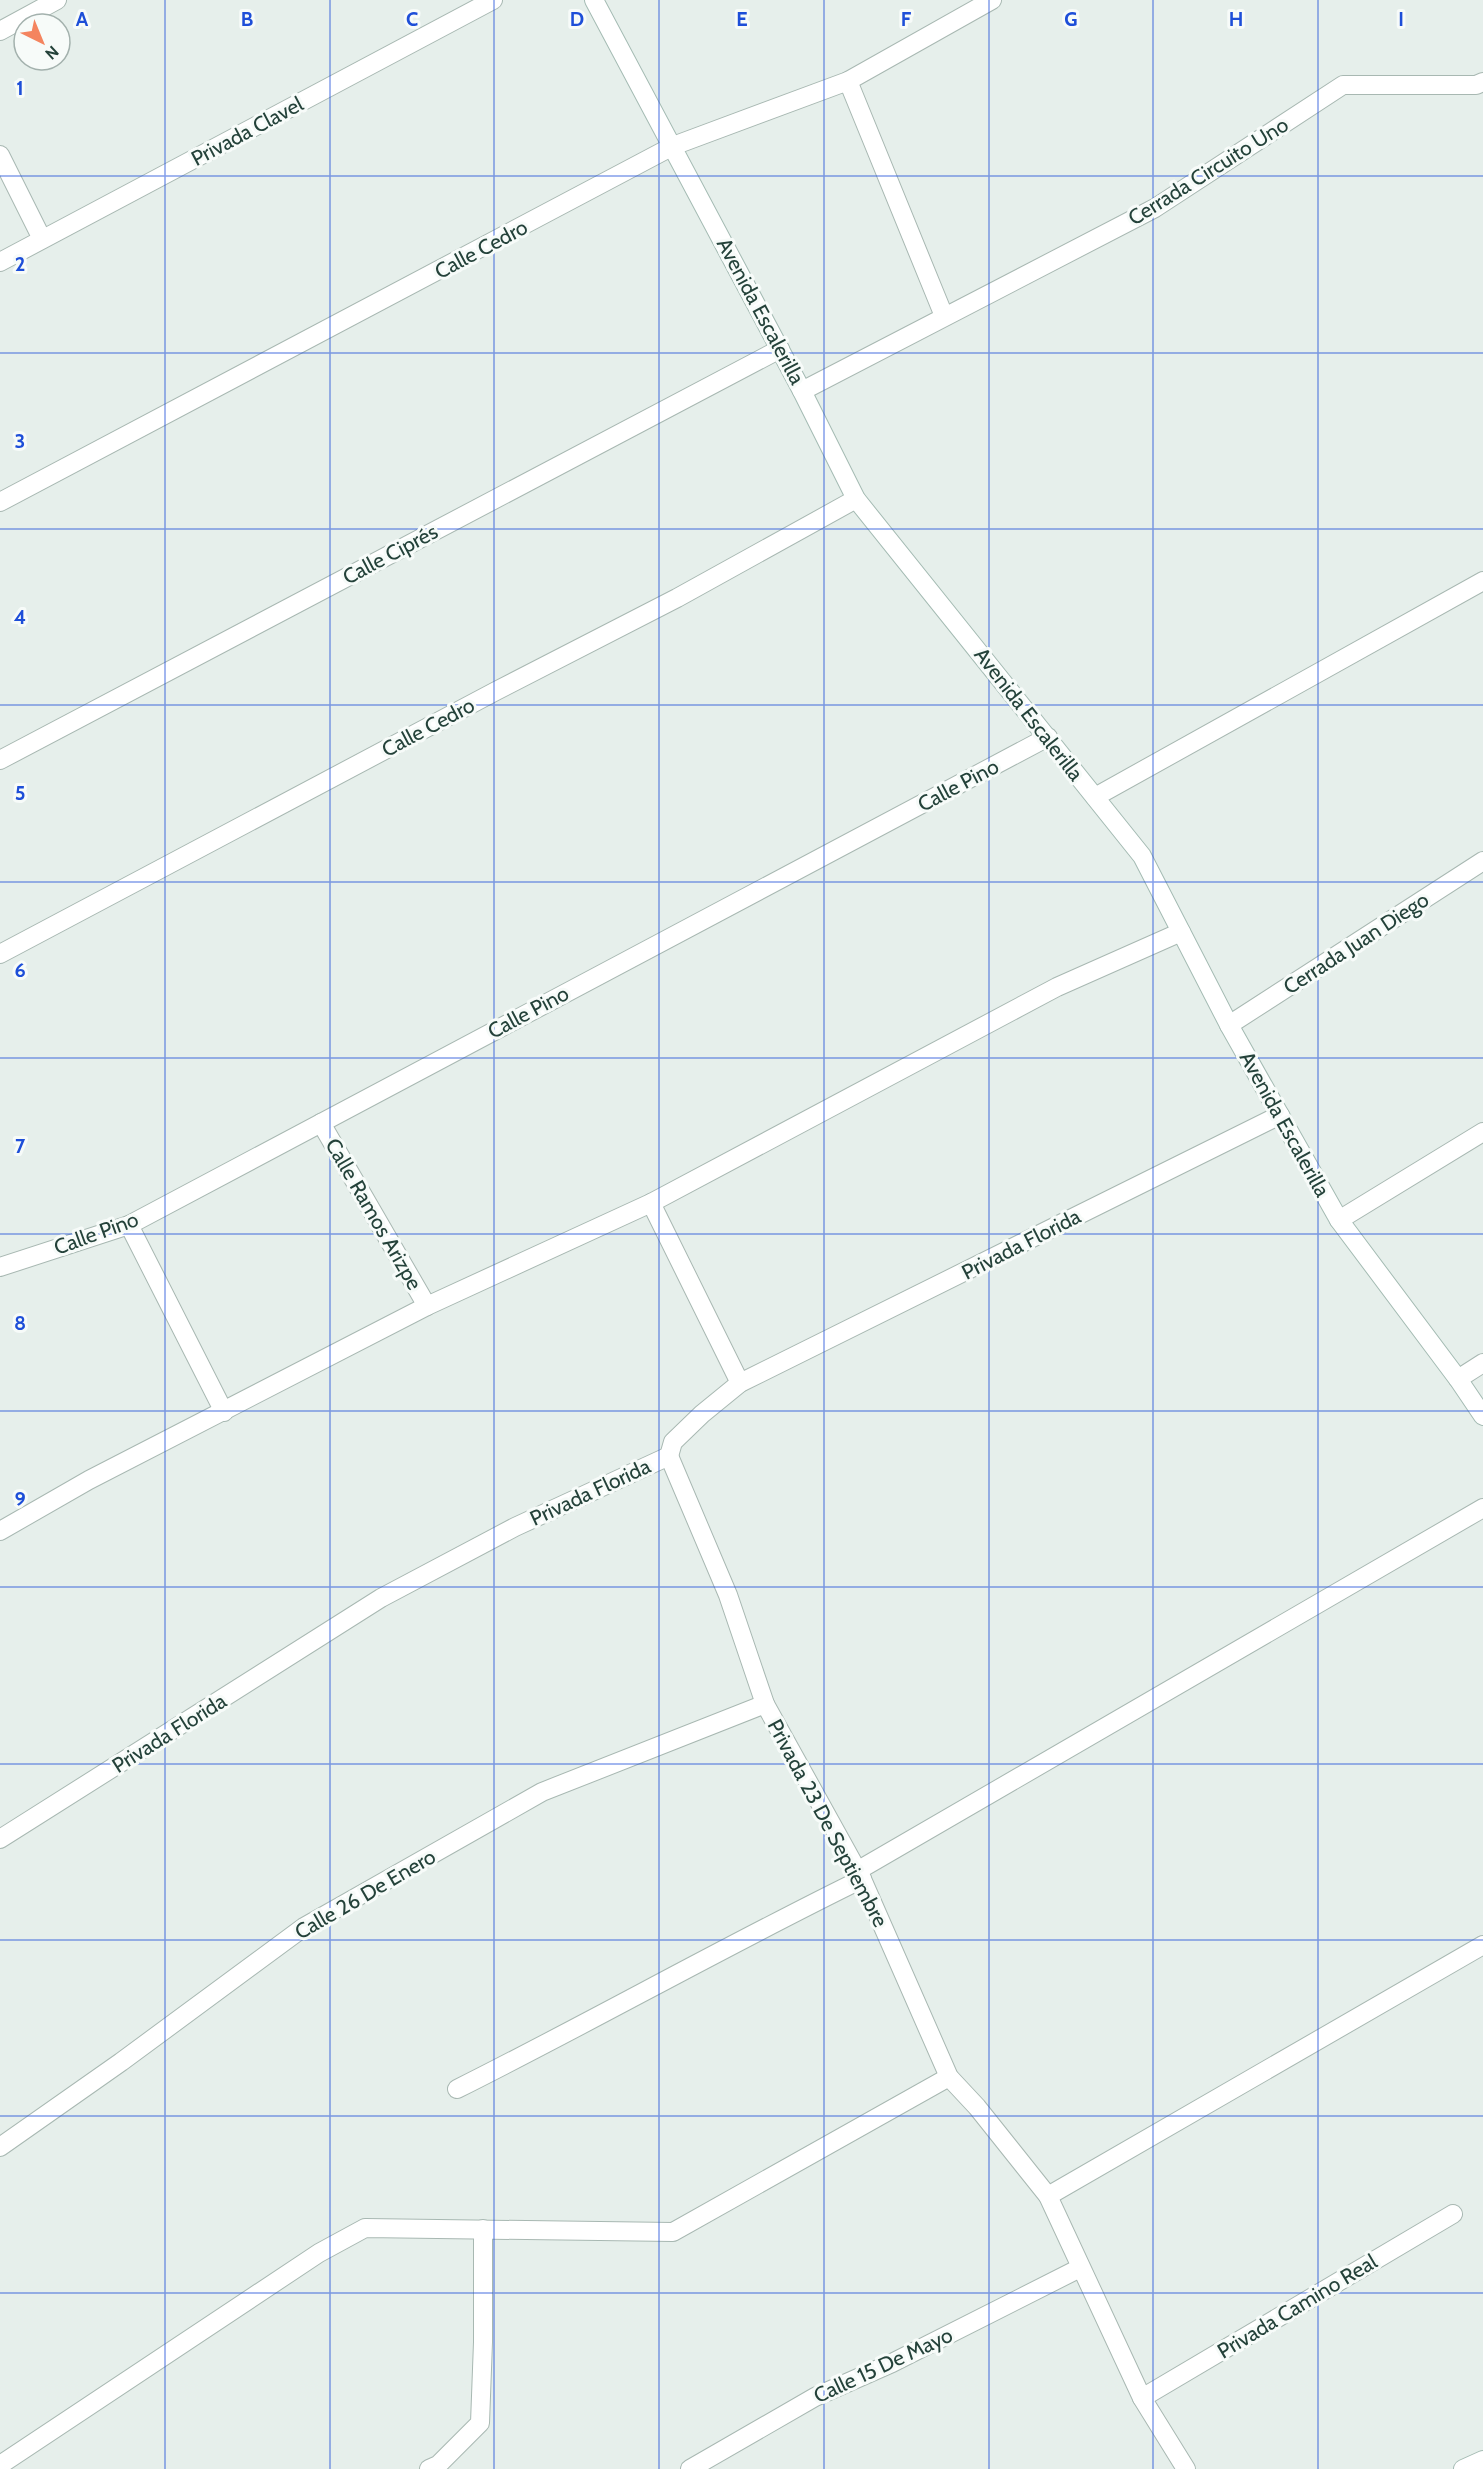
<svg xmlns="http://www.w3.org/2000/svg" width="1483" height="2469" viewBox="0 0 1483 2469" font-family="Cabin,sans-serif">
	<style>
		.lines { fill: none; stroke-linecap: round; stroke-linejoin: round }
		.street-casing { stroke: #a8b8b2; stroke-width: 20 }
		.secondary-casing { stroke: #a4bbb3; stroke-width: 20 }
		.street { stroke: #fff; stroke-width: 18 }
		.secondary { stroke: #fff; stroke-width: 18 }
		.grid { fill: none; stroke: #1d4ed8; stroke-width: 1.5; stroke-opacity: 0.55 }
		.labels { text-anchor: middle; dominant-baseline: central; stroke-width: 6; stroke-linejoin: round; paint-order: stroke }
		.street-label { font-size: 21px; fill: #24423a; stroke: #f7fbf9 }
		.grid-label { font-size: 20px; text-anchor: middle; font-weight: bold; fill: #1d4ed8; stroke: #f7fbf9; stroke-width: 6; stroke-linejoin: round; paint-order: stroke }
	</style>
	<rect width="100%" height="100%" fill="#e6efeb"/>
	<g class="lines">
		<defs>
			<g id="street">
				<path d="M0,31l57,-31"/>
				<path d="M848,81l144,-81"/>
				<path d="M0,155l42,84"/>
				<path d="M0,262l493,-262"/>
				<path d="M802,391l353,-183 188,-123h133l7,-3"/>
				<path d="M0,502l673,-356 175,-65 96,235"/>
				<path d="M0,760l780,-411"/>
				<path d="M1095,797l388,-216"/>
				<path d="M0,954l496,-263 181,-93 179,-99"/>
				<path d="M1229,1025l254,-164"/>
				<path d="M321,1123l106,183"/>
				<path d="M651,1203l89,180"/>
				<path d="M1339,1220l144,-88"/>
				<path d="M129,1225l95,187"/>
				<path d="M0,1267l129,-42 919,-488"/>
				<path d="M1458,1379l25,-16"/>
				<path d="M669,1456l59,139 37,109 97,175 87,198 28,30 71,89 94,202 44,71"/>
				<path d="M0,1531l89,-51 338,-174 224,-103 406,-216 124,-55"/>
				<path d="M0,1839l381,-241 134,-71 154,-71 4,-14 29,-28 38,-31 540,-268"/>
				<path d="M857,1871l626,-363"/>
				<path d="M457,2089c136,-68 268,-143 405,-210"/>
				<path d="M0,2147l121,-85 183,-135 238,-135 223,-88"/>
				<path d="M1048,2196l435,-251"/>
				<path d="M1142,2398l311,-184"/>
				<path d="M0,2465l319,-212 46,-25 308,4 276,-155"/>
				<path d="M429,2469l9,-4 42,-42 3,-81v-113"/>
				<path d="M690,2469l125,-72 77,-34 188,-95"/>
			</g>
			<g id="secondary">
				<path d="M594,0l208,391 54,108 286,357 87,169 110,195 119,159 25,37"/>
				<path d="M1463,2469l20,-9"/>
			</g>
		</defs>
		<use href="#street" class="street-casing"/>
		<use href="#secondary" class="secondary-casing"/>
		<use href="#street" class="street"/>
		<use href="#secondary" class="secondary"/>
	</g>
	<path class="grid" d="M165,0v2469M330,0v2469M494,0v2469M659,0v2469M824,0v2469M989,0v2469M1153,0v2469M1318,0v2469M0,176h1483M0,353h1483M0,529h1483M0,705h1483M0,882h1483M0,1058h1483M0,1234h1483M0,1411h1483M0,1587h1483M0,1764h1483M0,1940h1483M0,2116h1483M0,2293h1483"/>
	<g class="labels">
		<g class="street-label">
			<text transform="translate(247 131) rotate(-28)">Privada Clavel</text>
			<text transform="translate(1208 171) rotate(-32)">Cerrada Circuito Uno</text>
			<text transform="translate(481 249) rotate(-28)">Calle Cedro</text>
			<text transform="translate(761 311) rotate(62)">Avenida Escalerilla</text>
			<text transform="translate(390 554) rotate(-28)">Calle Ciprés</text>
			<text transform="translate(1029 714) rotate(52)">Avenida Escalerilla</text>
			<text transform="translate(428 727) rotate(-28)">Calle Cedro</text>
			<text transform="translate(958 785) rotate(-28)">Calle Pino</text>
			<text transform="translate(1356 943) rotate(-33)">Cerrada Juan Diego</text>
			<text transform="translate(528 1012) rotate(-28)">Calle Pino</text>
			<text transform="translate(1285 1124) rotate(61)">Avenida Escalerilla</text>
			<text transform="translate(374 1214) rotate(60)">Calle Ramos Arizpe</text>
			<text transform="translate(96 1233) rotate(-20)">Calle Pino</text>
			<text transform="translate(1021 1244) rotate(-27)">Privada Florida</text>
			<text transform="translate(590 1492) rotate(-25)">Privada Florida</text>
			<text transform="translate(169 1733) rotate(-32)">Privada Florida</text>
			<text transform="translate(828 1823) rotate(62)">Privada 23 De Septiembre</text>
			<text transform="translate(365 1894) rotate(-30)">Calle 26 De Enero</text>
			<text transform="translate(1297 2306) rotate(-31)">Privada Camino Real</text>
			<text transform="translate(883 2365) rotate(-25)">Calle 15 De Mayo</text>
		</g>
	</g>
	<g class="grid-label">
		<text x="82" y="26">A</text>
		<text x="247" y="26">B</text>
		<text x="412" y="26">C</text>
		<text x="577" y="26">D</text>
		<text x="742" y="26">E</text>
		<text x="906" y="26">F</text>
		<text x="1071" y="26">G</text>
		<text x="1236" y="26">H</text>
		<text x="1401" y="26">I</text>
		<text x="20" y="95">1</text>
		<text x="20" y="271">2</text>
		<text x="20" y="448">3</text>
		<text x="20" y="624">4</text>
		<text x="20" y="800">5</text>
		<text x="20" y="977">6</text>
		<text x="20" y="1153">7</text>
		<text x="20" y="1330">8</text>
		<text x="20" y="1506">9</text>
	</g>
	<g transform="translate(42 42) rotate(137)"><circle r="28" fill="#f7fbf9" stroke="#a3b1ad" stroke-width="1.5"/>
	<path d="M0-4.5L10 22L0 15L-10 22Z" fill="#f4845f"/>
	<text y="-9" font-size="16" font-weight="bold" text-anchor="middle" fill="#24423a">N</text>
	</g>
</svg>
